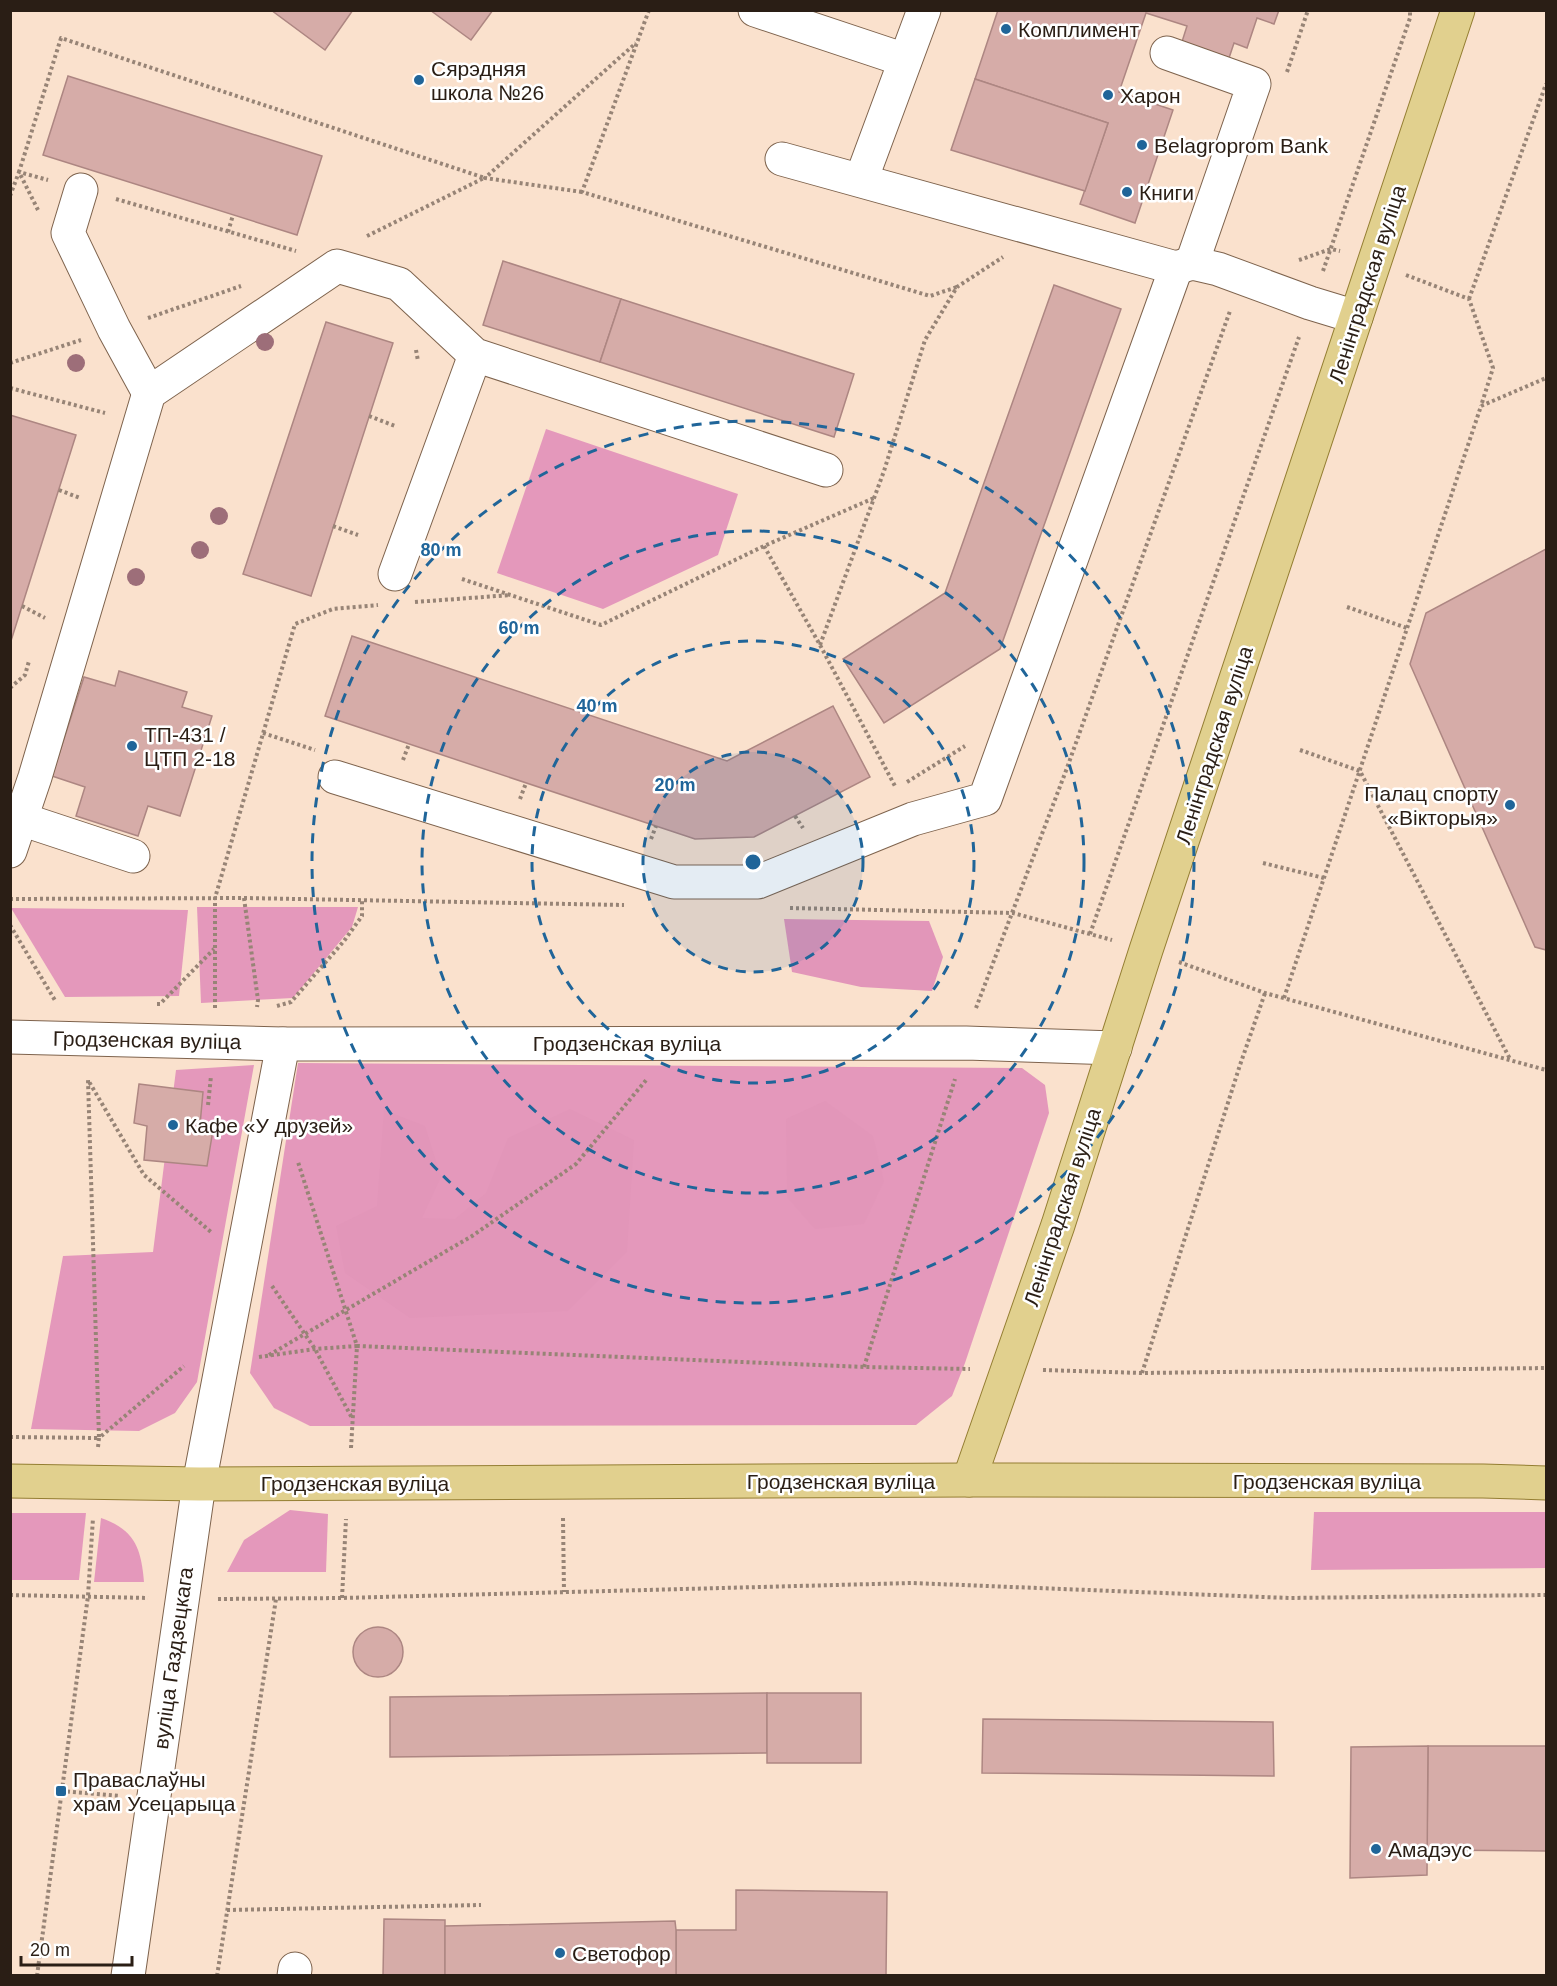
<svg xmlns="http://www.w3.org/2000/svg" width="1557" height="1986" viewBox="0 0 1557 1986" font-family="Helvetica,sans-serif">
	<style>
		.green { fill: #e498bb }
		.forest { fill: #e296b9 }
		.building { fill: #d6aca8; stroke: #ad8682; stroke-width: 1.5 }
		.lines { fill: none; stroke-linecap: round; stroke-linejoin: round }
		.minor-casing { stroke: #7e634d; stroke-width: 35 }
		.major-casing { stroke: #947e32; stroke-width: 35 }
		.path { stroke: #978476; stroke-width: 4; stroke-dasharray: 3 3; stroke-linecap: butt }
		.minor { stroke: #fff; stroke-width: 33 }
		.major { stroke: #e1d08e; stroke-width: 33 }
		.tree { fill: #9d6e79 }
		.ring { fill: none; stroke: #206599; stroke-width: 3; stroke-dasharray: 10 8 }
		.poi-dot { fill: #206599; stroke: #fff; stroke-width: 2 }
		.labels { text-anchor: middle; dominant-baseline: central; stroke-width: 5; stroke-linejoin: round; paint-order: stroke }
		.poi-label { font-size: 21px; fill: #2a1e15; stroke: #fff; text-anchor: start }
		.street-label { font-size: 21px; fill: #2a1e15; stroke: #fff }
		.centre { fill: #206599; stroke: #fff; stroke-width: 3 }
		.ring-label { font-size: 18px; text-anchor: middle; font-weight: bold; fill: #206599; stroke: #fff; stroke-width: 5; stroke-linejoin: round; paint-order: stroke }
	</style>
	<rect width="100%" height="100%" fill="#fae1cd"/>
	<g class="green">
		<path d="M546,429l192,65 -20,61 -115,54 -106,-36z"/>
		<path d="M197,907h161l-6,20 -59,71 -92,5z"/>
		<path d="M11,908l177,2 -9,86 -114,1z"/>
		<path d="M298,1063l724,5 23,17 4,28 -84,250 -13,33 -36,29 -606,1 -36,-18 -24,-35z"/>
		<path d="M254,1065l-57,317 -22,31 -36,18 -108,-2 32,-173 90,-4 23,-182z"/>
		<path d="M290,1510l38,4 -2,58h-99l17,-32z"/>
		<path d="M1314,1512h232v56l-235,2z"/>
		<path d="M11,1513h75l-7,67h-68z"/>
		<path d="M101,1518c34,12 40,30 43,64h-50z"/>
	</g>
	<g class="forest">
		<path d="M784,919l145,2 14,36 -11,34 -71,-4 -69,-15z"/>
		<path d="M825,1101l48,35 11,45 -20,43 -49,5 -28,-32 -1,-78z"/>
		<path d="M570,1109l64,31 -7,112 -59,59 -158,7 -65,-45 -9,-47 41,-20 7,-96 41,16 16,51 -19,41 33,1 31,-26 22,-55z"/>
	</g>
	<g class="building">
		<path d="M271,10h82l-28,40z"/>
		<path d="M430,10h63l-22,30z"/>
		<path d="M998,10h281l-5,14 -17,-6 -10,30 -13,-5 -7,21 -47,-16 7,-22 -41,-13 -27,79 54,18 -38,113 -55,-19 28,-81 -133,-44z"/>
		<path d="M68,76l254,80 -25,79 -254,-80z"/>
		<path d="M975,79l133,44 -23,68 -134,-41z"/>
		<path d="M503,261l118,38 -21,63 -117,-37z"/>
		<path d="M1054,285l67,24 -121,340 -116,74 -41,-64 102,-66z"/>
		<path d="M621,299l233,75 -20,63 -234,-75z"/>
		<path d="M326,322l67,21 -82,253 -68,-22z"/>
		<path d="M10,415l66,20 -66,209z"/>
		<path d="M1546,549v401l-11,-3 -125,-283 16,-51z"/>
		<path d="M352,636l375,125 106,-55 37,71 -116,60 -59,2 -370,-123z"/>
		<path d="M119,671l68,21 -5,15 30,9 -32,100 -32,-10 -10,30 -62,-20 9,-29 -33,-11 32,-99 31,9z"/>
		<path d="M139,1084l64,8 -3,33 13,5 -6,36 -63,-6 3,-34 -13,-3z"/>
		<circle cx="378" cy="1652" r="25"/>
		<path d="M767,1693v60l-377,4v-60z"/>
		<rect x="767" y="1693" width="94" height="70"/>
		<path d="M983,1719l290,3 1,54 -292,-3z"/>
		<path d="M1428,1746h118v105l-119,-1z"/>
		<path d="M1428,1746l-1,129 -77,3 1,-131z"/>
		<path d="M736,1890l151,2 -1,84h-210v-46h60z"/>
		<path d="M384,1919l61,1v56h-62z"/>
		<path d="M675,1921l1,9v46h-231v-50z"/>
	</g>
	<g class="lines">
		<defs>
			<g id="minor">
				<path d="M755,10l150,50"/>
				<path d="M1167,53l87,31 -62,179"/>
				<path d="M782,159l394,109 16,-5 26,6 92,34 46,14"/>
				<path d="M861,180l63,-170"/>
				<path d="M81,190l-13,43 46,96 35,64"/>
				<path d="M395,574l80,-219"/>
				<path d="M335,777l339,105h84l155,-63 72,-20 191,-531"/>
				<path d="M21,819l112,37"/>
				<path d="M10,851l25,-74 114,-384 188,-127 62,18 76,71 351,115"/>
				<path d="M10,1037l273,7 683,-1 149,5"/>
				<path d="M128,1976l71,-492 84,-440"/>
				<path d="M294,1976l1,-7"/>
			</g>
			<g id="major">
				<path d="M969,1480l89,-255 88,-275 312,-940"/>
				<path d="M10,1481l189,3 770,-4 514,1 63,2"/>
			</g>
		</defs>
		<use href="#minor" class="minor-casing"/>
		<use href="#major" class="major-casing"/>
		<g class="path">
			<path d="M649,10l-67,182 348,104 27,-9"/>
			<path d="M1287,72l21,-62"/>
			<path d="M582,192l-97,-14 151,-135"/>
			<path d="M10,196l9,-24 29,8"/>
			<path d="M116,199l180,52"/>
			<path d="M38,210l-19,-38 42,-134 424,140"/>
			<path d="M228,232l5,-17"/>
			<path d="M367,236l117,-58"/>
			<path d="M1299,260l32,-11 9,2"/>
			<path d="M1323,271l87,-253v-8"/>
			<path d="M1406,275l63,24 24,69 -12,38"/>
			<path d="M1469,299l77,-215"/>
			<path d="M148,318l93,-32"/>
			<path d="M416,350l2,11"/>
			<path d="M10,363l71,-23"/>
			<path d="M10,388l95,25"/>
			<path d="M369,416l26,10"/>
			<path d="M59,490l21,8"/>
			<path d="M333,526l25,9"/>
			<path d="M764,546l56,99 76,143"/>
			<path d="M462,579l139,46 163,-79 110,-48"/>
			<path d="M415,602l96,-7"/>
			<path d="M22,606l23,12"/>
			<path d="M1347,607l60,21"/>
			<path d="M820,645l64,-174 41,-131 32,-53 46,-30"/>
			<path d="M10,688l15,-13 4,-14"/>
			<path d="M263,733l52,17"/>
			<path d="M1300,750l60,21 150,288"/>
			<path d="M403,760l6,-16"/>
			<path d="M907,782l58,-36"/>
			<path d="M520,799l6,-16"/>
			<path d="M795,816l8,12"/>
			<path d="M651,839l5,-13"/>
			<path d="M1263,863l61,15"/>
			<path d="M244,898l14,102 -1,7"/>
			<path d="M10,899l234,-1 380,7"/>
			<path d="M790,908l223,5 99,27"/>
			<path d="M10,925l46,77"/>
			<path d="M1090,934l209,-597"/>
			<path d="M1179,962l86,31 281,77"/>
			<path d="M1284,998l197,-592 65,-28"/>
			<path d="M157,1004h3l54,-55"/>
			<path d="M277,1006l14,-4 53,-61 18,-25v-15"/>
			<path d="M215,1008v-110l80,-274 38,-15 45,-4"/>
			<path d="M976,1008l91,-240 163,-457"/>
			<path d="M208,1105l3,-29"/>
			<path d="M272,1286l43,63 37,69"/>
			<path d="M269,1355l203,-119 104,-72 71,-85"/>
			<path d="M259,1357l56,-8 42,-3 -59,-184"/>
			<path d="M864,1367l91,-288"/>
			<path d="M1043,1370l99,3 404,-5"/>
			<path d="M1142,1373l98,-308 25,-72"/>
			<path d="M10,1437l89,1 -11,-358 56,95 67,57"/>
			<path d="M98,1447l1,-9 85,-72"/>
			<path d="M351,1448l6,-102 507,21 106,2"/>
			<path d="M563,1518l1,74"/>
			<path d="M10,1595l138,3"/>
			<path d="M342,1598l4,-79"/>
			<path d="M218,1599l124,-1 570,-15 377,15 257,-3"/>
			<path d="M61,1791l59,5"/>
			<path d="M227,1910l254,-5"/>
			<path d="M37,1976l51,-380 5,-78"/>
			<path d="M217,1976l59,-377"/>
		</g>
		<use href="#minor" class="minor"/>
		<use href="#major" class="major"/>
	</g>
	<g class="tree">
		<circle cx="265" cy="342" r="9"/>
		<circle cx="76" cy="363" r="9"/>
		<circle cx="219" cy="516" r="9"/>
		<circle cx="200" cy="550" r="9"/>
		<circle cx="136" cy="577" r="9"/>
	</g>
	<circle cx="753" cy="862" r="110" fill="#206599" fill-opacity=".12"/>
	<g class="ring">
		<circle cx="753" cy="862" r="110"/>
		<circle cx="753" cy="862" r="221"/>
		<circle cx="753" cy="862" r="331"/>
		<circle cx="753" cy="862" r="441"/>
	</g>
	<g class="poi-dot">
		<circle cx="1006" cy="29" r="6"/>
		<circle cx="419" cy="80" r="6"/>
		<circle cx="1108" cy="95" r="6"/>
		<circle cx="1142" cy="145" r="6"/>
		<circle cx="1127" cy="192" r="6"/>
		<circle cx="132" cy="746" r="6"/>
		<circle cx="1510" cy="805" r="6"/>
		<circle cx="173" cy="1125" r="6"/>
		<rect x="55" y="1785" width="12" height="12" rx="3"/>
		<circle cx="1376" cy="1849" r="6"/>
		<circle cx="560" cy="1953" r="6"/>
	</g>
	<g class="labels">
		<g class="poi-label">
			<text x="1018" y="29">Комплимент</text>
			<text x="431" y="68">Сярэдняя<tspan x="431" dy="24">школа №26</tspan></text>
			<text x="1120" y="95">Харон</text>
			<text x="1154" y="145">Belagroprom Bank</text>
			<text x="1139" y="192">Книги</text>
			<text x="144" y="734">ТП-431 /<tspan x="144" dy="24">ЦТП 2-18</tspan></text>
			<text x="1498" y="793" text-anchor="end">Палац спорту<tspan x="1498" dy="24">«Вікторыя»</tspan></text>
			<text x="185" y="1125">Кафе «У друзей»</text>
			<text x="73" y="1779">Праваслаўны<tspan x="73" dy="24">храм Усецарыца</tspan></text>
			<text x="1388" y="1849">Амадэус</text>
			<text x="572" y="1953">Светофор</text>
		</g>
		<g class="street-label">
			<text transform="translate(1367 284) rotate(-72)">Ленінградская вуліца</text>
			<text transform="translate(1214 745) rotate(-72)">Ленінградская вуліца</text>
			<text transform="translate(147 1040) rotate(1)">Гродзенская вуліца</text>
			<text x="627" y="1043">Гродзенская вуліца</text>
			<text transform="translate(1062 1207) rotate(-72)">Ленінградская вуліца</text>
			<text x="841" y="1481">Гродзенская вуліца</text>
			<text x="1327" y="1481">Гродзенская вуліца</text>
			<text x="355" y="1483">Гродзенская вуліца</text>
			<text transform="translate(173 1658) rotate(-82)">вуліца Газдзецкага</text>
		</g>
	</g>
	<circle cx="753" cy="862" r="9" class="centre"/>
	<g class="ring-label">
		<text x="441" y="556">80 m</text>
		<text x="519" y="634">60 m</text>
		<text x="597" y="712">40 m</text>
		<text x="675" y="791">20 m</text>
	</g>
	<rect width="1557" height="1986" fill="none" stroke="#2a1e15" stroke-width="24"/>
	<path d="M21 1956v9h111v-9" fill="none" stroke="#2a1e15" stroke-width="3"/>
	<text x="30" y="1956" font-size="18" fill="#2a1e15" stroke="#ffffff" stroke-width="4.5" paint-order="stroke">20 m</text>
</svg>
